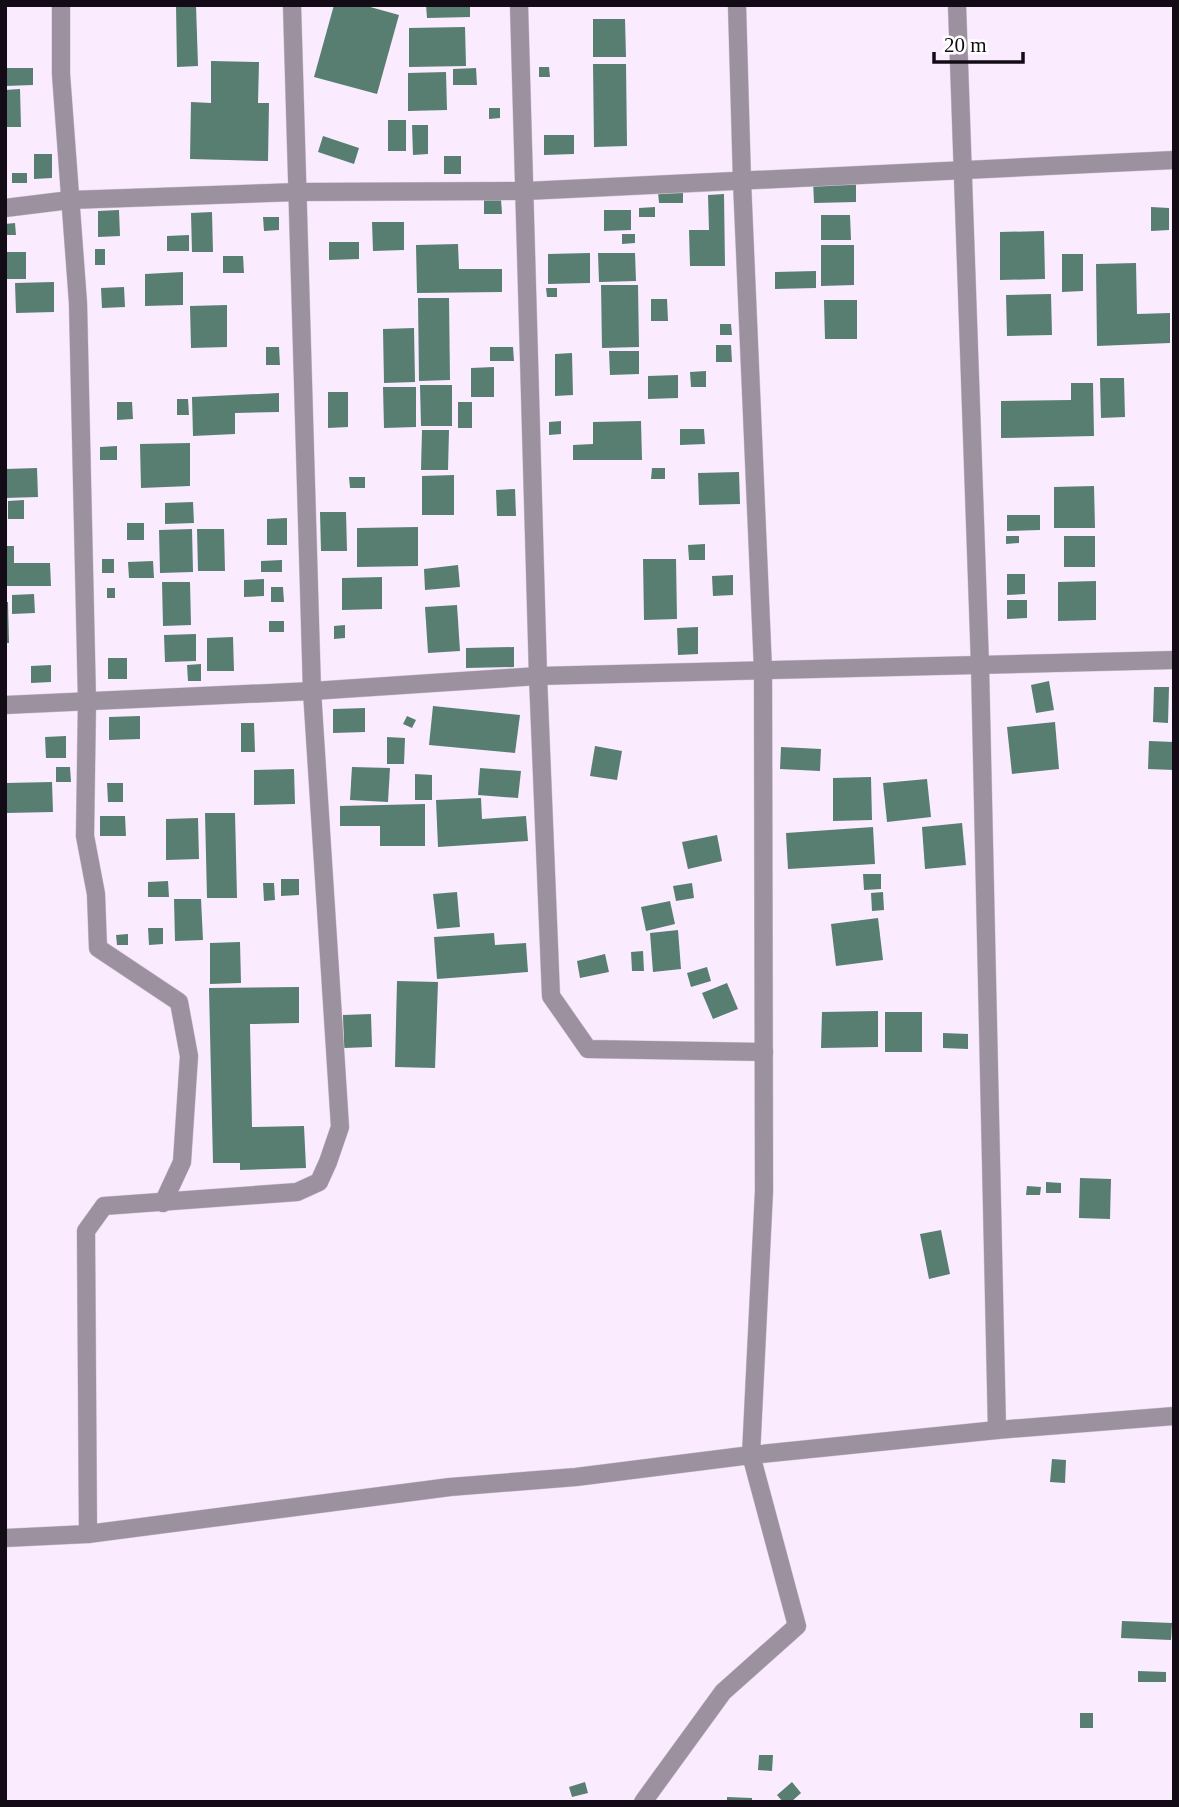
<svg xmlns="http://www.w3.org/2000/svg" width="1179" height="1807" viewBox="0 0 1179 1807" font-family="Georgia,serif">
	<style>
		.building { fill: #577e71 }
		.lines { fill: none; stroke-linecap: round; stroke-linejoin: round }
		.minor-casing { stroke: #d5c8d9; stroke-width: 19 }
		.minor { stroke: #9c929f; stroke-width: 18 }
	</style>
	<rect width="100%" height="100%" fill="#faecfe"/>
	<g class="building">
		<path d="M176,5h20l2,61 -21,1z"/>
		<path d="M334,5h29l36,10 -22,79 -63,-17z"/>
		<path d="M426,5h44v12l-43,1z"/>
		<path d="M593,19h32l1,38h-33z"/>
		<path d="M465,27l1,39 -57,1v-39z"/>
		<path d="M211,61l48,1 -1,41h11l-1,58 -78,-2 1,-57 20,1z"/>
		<path d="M593,64h33l1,82 -33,1z"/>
		<path d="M539,67h10l1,10h-11z"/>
		<path d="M5,68h28v17l-28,1z"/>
		<path d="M476,68l1,17h-24v-16z"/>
		<path d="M446,72l1,38 -39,1v-38z"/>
		<path d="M20,89l1,38h-16v-37z"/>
		<path d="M489,108h11v10l-11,1z"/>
		<rect x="388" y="120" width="18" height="31"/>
		<path d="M412,125h16v29l-15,1z"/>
		<path d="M544,135h30v19l-30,1z"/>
		<path d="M323,136l36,12 -5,16 -36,-12z"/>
		<path d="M34,154h18v24l-18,1z"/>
		<rect x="444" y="156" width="17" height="18"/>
		<rect x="12" y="173" width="15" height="10"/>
		<path d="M856,179v23l-42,1 -1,-23z"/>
		<path d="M658,192h25v11h-24z"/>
		<path d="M724,194l1,72h-35l-1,-36h20l-1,-35z"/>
		<path d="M501,199l1,15h-18v-14z"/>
		<path d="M655,207v10h-16v-9z"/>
		<path d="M1151,207l18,1v22l-18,1z"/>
		<path d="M119,210l1,26 -22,1v-26z"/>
		<path d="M604,210h27v20l-27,1z"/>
		<path d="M212,212l1,40h-21l-1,-39z"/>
		<path d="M821,215h29l1,25h-30z"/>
		<path d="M263,217h16v13l-15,1z"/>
		<path d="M372,222h32v28l-31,1z"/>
		<path d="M15,223l1,12h-11v-11z"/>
		<path d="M1044,231l1,48 -45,1v-48z"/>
		<path d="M622,234h13v9l-13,1z"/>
		<path d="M189,235v16h-22v-15z"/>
		<path d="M329,242h30v17l-30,1z"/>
		<path d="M458,244l1,25h43v23l-85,1 -1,-48z"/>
		<path d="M821,245h33v40l-33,1z"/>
		<rect x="95" y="249" width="10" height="16"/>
		<rect x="5" y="252" width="21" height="27"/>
		<path d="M590,253v30l-42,1v-30z"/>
		<path d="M598,253h37l1,28 -37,1z"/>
		<path d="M1062,254h21v37l-21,1z"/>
		<path d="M223,256h20l1,17h-21z"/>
		<path d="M1136,263l1,51 33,-1v30l-73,3 -1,-82z"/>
		<path d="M816,271v17l-41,1v-17z"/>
		<path d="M183,272v33l-38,1v-32z"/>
		<path d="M54,282v30l-38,1 -1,-30z"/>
		<path d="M601,285h37l1,62 -37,1z"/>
		<path d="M124,287l1,20 -23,1 -1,-20z"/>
		<path d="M546,288h11v9h-10z"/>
		<path d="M1051,294l1,41 -45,1 -1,-41z"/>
		<path d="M418,298h31l1,82 -31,1z"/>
		<path d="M651,299h16l1,22h-17z"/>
		<path d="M824,300h33v39h-32z"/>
		<path d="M227,305v42l-36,1 -1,-42z"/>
		<path d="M720,324h11l1,11h-12z"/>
		<path d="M414,328l1,54 -31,1 -1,-54z"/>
		<path d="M716,345h15l1,17h-16z"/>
		<path d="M266,347h13l1,18h-14z"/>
		<path d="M490,347h23l1,14h-24z"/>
		<path d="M609,351h30v23l-29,1z"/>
		<path d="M572,353l1,42 -18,1v-42z"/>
		<path d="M494,367v30h-23v-29z"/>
		<path d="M706,371v16h-15l-1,-15z"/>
		<path d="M678,375v23l-30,1v-23z"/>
		<path d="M1100,378h24l1,39 -24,1z"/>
		<path d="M1071,383h22l1,53 -93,2v-37l70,-1z"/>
		<path d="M420,385h32v41h-31z"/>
		<path d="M383,387h33v40l-32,1z"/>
		<path d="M328,392h20v35l-20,1z"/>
		<path d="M279,393v19l-44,1v21l-42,2 -1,-39z"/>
		<path d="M177,399h11l1,16h-12z"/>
		<path d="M117,402h15l1,17 -16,1z"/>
		<rect x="458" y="402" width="14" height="26"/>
		<path d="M561,421v13l-12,1v-13z"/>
		<path d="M641,421l1,39h-69v-15l20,-1v-22z"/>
		<path d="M680,429h24l1,15 -25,1z"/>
		<path d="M422,430h27l-1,40h-27z"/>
		<path d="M190,443v43l-49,2 -1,-44z"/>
		<path d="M117,446v14h-17v-13z"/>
		<path d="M37,468l1,29 -33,1v-29z"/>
		<path d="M652,468h13v11h-14z"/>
		<path d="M739,472l1,32 -41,1 -1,-32z"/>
		<path d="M454,475v40h-32v-39z"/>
		<path d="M349,477h16v11h-15z"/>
		<path d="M1094,486l1,42h-41v-41z"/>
		<path d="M515,489l1,27h-19l-1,-26z"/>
		<path d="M24,500v19h-16v-18z"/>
		<path d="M193,502l1,21 -29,1v-21z"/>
		<path d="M320,512h26l1,39h-26z"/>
		<path d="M1007,515h33v15l-33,1z"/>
		<path d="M287,518v27h-20v-26z"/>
		<rect x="127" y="523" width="17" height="17"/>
		<path d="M418,527v39l-61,1v-39z"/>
		<path d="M192,529l1,43 -33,1 -1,-43z"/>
		<path d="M197,529h27l1,42h-27z"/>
		<path d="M1006,536h13v7l-13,1z"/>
		<rect x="1064" y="536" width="31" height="31"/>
		<path d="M705,544v16h-16l-1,-15z"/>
		<path d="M5,546h9v17h36l1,23h-46z"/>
		<rect x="102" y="559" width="12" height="14"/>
		<path d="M643,559h33l1,60 -33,1z"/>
		<path d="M282,560v12h-21v-11z"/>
		<path d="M153,561l1,17h-25l-1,-16z"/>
		<path d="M458,565l2,22 -35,3 -1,-21z"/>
		<path d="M1007,574h18v20l-18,1z"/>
		<path d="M733,575v20l-20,1 -1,-20z"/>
		<path d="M382,577v32l-40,1v-32z"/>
		<path d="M264,579v17l-20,1v-17z"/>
		<path d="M1096,581v39l-38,1v-39z"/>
		<path d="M162,582h28l1,43 -28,1z"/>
		<path d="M271,587h12l1,15h-13z"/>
		<rect x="107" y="588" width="8" height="10"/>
		<path d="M34,594l1,19 -23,1v-19z"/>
		<path d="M1007,600h20v18l-20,1z"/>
		<path d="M5,602h3l1,41h-4z"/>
		<path d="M457,605l3,46 -32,2 -3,-46z"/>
		<rect x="269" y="621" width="15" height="11"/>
		<path d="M345,625v13l-11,1v-13z"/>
		<path d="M698,627v27l-20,1 -1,-27z"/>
		<path d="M196,634v27l-31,1 -1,-27z"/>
		<path d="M233,637l1,34h-27v-33z"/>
		<path d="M514,647v20l-48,1v-20z"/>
		<rect x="108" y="658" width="19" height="21"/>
		<path d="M201,664v17h-13l-1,-16z"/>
		<path d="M51,665v17l-20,1v-17z"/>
		<path d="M1049,681l5,29 -18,3 -5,-28z"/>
		<path d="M1154,687h15l-1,36 -15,-1z"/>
		<path d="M433,706l87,9 -5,38 -86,-8z"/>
		<path d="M365,708v24l-32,1v-24z"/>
		<path d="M140,716v23l-31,1v-23z"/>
		<path d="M407,716l9,4 -4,8 -9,-4z"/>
		<path d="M1055,722l4,47 -47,5 -5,-47z"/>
		<path d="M241,723h13l1,29h-14z"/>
		<path d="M66,736v22h-20l-1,-21z"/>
		<path d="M387,737l18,1 -1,26h-17z"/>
		<path d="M1149,741l25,1v28l-26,-1z"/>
		<path d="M595,746l27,5 -5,29 -27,-4z"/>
		<path d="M781,747l40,2 -1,22 -40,-2z"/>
		<path d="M56,767h14l1,15h-15z"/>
		<path d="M352,767l38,1 -2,34 -38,-2z"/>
		<path d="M480,768l41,3 -3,27 -40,-3z"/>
		<path d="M294,769l1,35 -41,1v-35z"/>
		<path d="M415,774l17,1v25h-17z"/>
		<path d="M871,777l1,43 -39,1v-43z"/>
		<path d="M927,779l4,38 -44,5 -4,-39z"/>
		<path d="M52,782l1,30 -47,1v-30z"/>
		<path d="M107,783h16v19h-15z"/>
		<path d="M481,798l1,21 44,-3 2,25 -90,6 -2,-47z"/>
		<path d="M425,804v42h-45v-20h-40v-20z"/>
		<path d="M205,813h30l2,85h-30z"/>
		<path d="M100,816h25l1,20h-26z"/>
		<path d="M198,818l1,41 -33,1v-41z"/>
		<path d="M962,823l4,42 -41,4 -3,-42z"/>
		<path d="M873,827l2,37 -87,5 -2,-36z"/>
		<path d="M717,835l5,26 -34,8 -6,-27z"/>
		<path d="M863,874h18v15l-17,1z"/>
		<path d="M281,879h18v16l-18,1z"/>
		<path d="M168,881l1,16h-21v-15z"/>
		<path d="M263,883h11l1,17 -11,1z"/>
		<path d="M692,883l2,15 -18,3 -3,-15z"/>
		<path d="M457,892l3,35 -23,2 -4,-35z"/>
		<path d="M883,892l1,18 -12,1 -1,-18z"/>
		<path d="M174,899h27l2,41 -28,1z"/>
		<path d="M670,901l5,23 -29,7 -5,-24z"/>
		<path d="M878,918l5,42 -47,6 -5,-42z"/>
		<path d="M148,928h15v16l-14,1z"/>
		<path d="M678,930l3,39 -28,3 -3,-39z"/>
		<path d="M494,933l1,12 31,-2 2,29 -91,7 -3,-42z"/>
		<path d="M128,934v11h-11l-1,-10z"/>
		<path d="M240,942l1,41 -31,1v-41z"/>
		<path d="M643,951l1,20h-12l-1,-19z"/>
		<path d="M605,954l4,18 -29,6 -3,-17z"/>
		<path d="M707,967l4,14 -20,6 -4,-14z"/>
		<path d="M397,981l41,1 -3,86 -40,-1z"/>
		<path d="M727,983l11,26 -25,10 -11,-26z"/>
		<path d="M299,987v36l-49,1 2,103 52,-1 2,42 -66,2v-7h-27l-4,-175z"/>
		<path d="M878,1011v36l-57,1 1,-36z"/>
		<rect x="885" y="1012" width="37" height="40"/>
		<path d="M371,1014l1,33 -28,1 -1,-33z"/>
		<path d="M943,1033l25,1v15l-25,-1z"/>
		<path d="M1080,1178l31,1 -1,40 -31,-1z"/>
		<path d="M1046,1182l15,1v10h-15z"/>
		<path d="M1027,1186l14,1 -1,8h-14z"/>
		<path d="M941,1230l9,44 -21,5 -9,-45z"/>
		<path d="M1052,1459l14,1 -1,23 -15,-1z"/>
		<path d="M1122,1621l50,2 -1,17 -50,-2z"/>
		<path d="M1138,1671l28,1v10h-28z"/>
		<rect x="1080" y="1713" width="13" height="15"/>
		<path d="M759,1755h14l-1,16 -14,-1z"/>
		<path d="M585,1782l3,11 -16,4 -3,-10z"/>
		<path d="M792,1782l9,11 -10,9h-8l-6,-7z"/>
		<path d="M727,1797l25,1v4h-25z"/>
	</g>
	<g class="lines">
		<defs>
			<g id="minor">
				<path d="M61,5v69l17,229 9,398 -2,135 11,58 2,54 81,54 10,54 -7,106 -19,41"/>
				<path d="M519,5l19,671 13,320 37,53 176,3"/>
				<path d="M957,5l23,660 17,765"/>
				<path d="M5,208l65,-8 228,-8 228,-1 648,-31"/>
				<path d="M5,705l307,-14 226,-15 636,-16"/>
				<path d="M88,1534l-2,-303 18,-25 193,-14 22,-10 9,-20 12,-35 -28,-436 -20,-686"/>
				<path d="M5,1538l83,-4 362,-47 126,-10 175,-22 246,-25 177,-14"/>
				<path d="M643,1802l80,-110 74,-66 -46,-171 13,-264 -1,-521 -21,-489 -5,-176"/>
			</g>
		</defs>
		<use href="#minor" class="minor-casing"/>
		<use href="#minor" class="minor"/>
	</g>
	<rect width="1179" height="1807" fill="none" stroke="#130c16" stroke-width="14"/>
	<path d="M934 52v10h89v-10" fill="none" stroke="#130c16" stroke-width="3.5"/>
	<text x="944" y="52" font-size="21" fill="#130c16" stroke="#ffffff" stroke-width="5" paint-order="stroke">20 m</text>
</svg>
